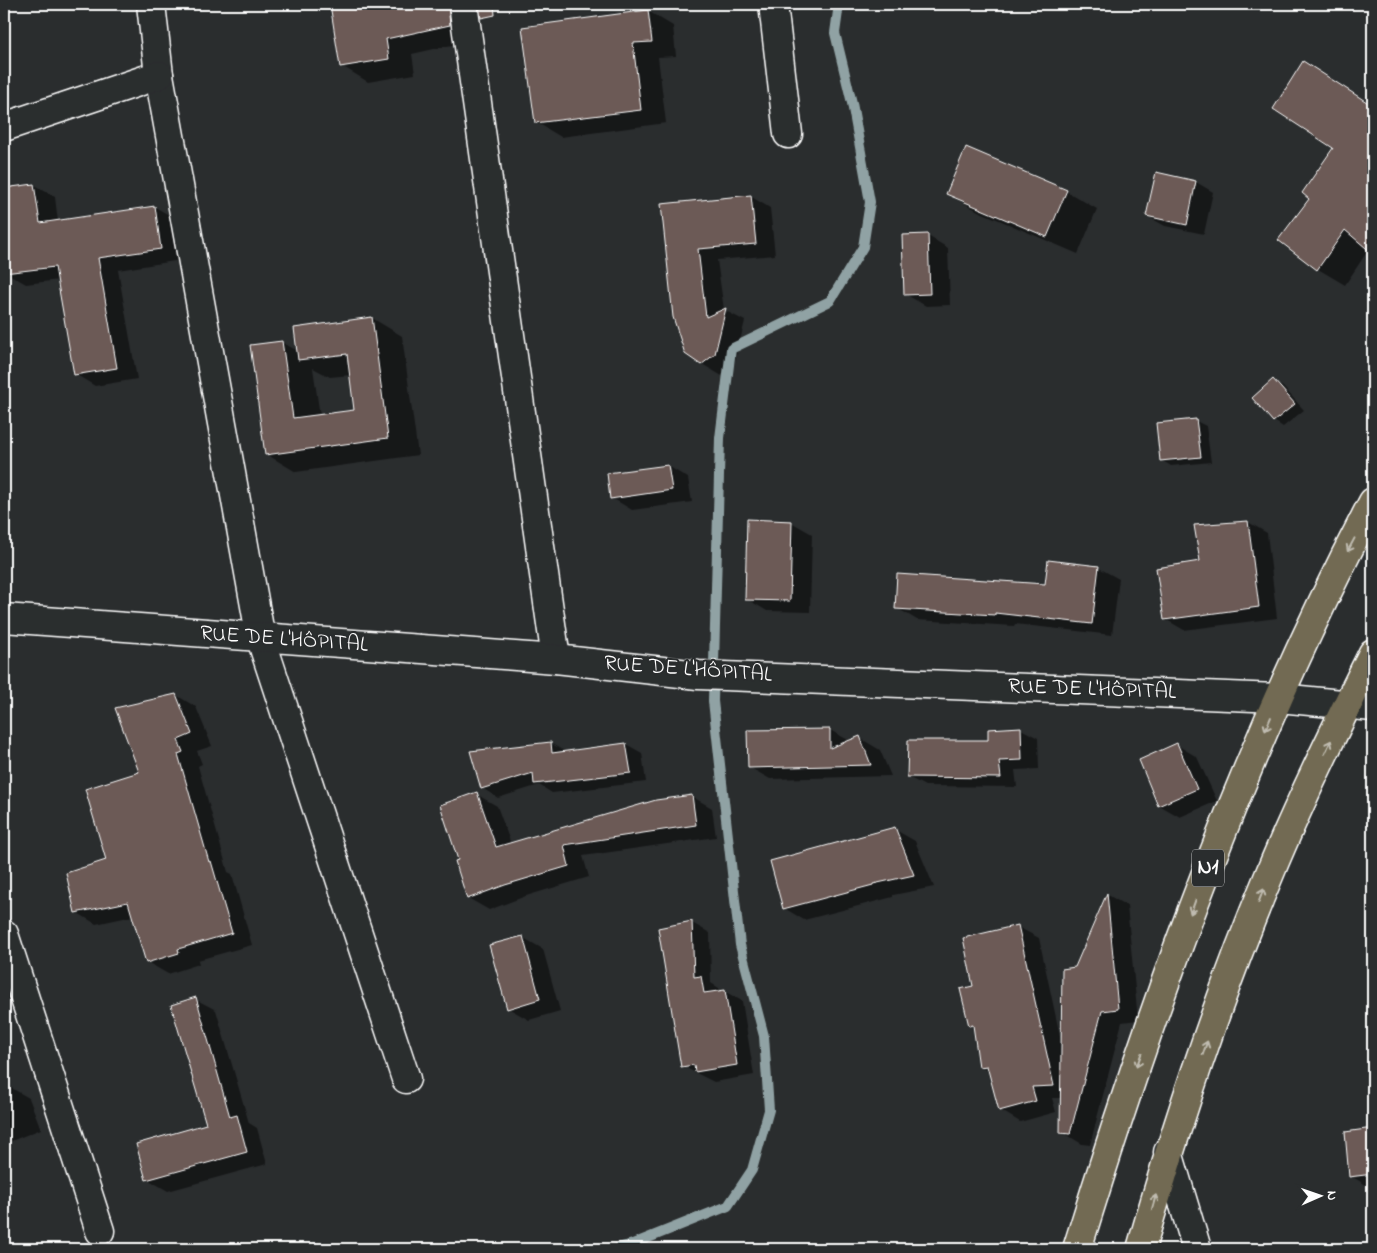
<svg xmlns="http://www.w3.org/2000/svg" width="1377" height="1253" viewBox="0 0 1377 1253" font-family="'Indie Flower',sans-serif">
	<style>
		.shadow { fill: #0007; fill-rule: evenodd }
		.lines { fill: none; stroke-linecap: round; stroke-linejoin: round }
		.stream { stroke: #90a2a4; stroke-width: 10 }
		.building { fill: #6c5a56; stroke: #fff }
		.street-casing { stroke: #fff; stroke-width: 31 }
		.highway-casing { stroke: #fff; stroke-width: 31 }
		.street { stroke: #2a2d2e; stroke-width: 28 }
		.highway { stroke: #726b52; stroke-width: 28 }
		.oneway { stroke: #c0bcb1 }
		.labels { text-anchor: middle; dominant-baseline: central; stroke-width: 4; stroke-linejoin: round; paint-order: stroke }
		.shield { fill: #2a2d2e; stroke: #bfc0c0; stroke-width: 1 }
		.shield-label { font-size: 21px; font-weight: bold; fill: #fff }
		.street-label { font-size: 22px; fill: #fff; stroke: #2a2d2e }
	</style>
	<rect width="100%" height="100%" fill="#2a2d2e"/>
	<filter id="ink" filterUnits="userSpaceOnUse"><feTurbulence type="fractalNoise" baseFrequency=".02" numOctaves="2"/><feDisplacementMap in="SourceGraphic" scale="10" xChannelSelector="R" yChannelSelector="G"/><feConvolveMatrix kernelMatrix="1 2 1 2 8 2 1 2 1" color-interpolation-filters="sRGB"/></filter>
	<g filter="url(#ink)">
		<g class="shadow">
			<path d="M332,4h134l8,36 -62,14 3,20 -47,8 -26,-16z"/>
			<path d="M648,11l25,15 3,30 -18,1 8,66 -105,14 -25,-15 -12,-94z"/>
			<path d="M1304,63l69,42v148l-4,-4 -24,36 -27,-16 -38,-30 30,-40 24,-52z"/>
			<path d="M1196,182l17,10 -9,42 -39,-8 -18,-10z"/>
			<path d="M34,185l21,12 3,25 97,-15 21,12 5,41 -63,10 19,109 -42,7 -20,-12 -16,-94 -33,4 -21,-12 -1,-82z"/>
			<path d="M1066,191l31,18 -19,45 -100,-43 -30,-17z"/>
			<path d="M750,196l20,12 5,47 -58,5 7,50 21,11 -11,44 -12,11 -20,-12 -40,-159z"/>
			<path d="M928,236l20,12 2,57 -24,1 -21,-12z"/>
			<path d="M372,318l30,18 16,119 -122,17 -30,-18 15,-112 17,9zM313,368l17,9 21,-2 4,36 -35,5z"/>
			<path d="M1273,381l10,6 21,23 -21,17 -9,-6z"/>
			<path d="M1196,421l10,5 5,36 -40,4 -10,-6z"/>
			<path d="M668,466l20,12 4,24 -60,8 -20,-12z"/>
			<path d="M791,522l21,12 -2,78 -43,-1 -20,-12z"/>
			<path d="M1248,522l19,11 10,85 -93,12 -19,-11z"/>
			<path d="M1049,562l50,6 20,11 -7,56 -97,-11 -1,2 -97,-6 -20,-12 149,-23z"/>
			<path d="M176,695l20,12 16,39 -15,5 5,13 -4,2 30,106 4,2 20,71 -54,15 1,4 -31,10 -21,-12 -14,-46 -37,8 -20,-12 32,-51 33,-88z"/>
			<path d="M1021,729l17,9 1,31 -24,1 2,17 -92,-1 -17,-9z"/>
			<path d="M830,730l20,11 10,-3 20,12 11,26 -121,3 -21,-12z"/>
			<path d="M550,743l16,9 60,-8 16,9 4,29 -94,11 -13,-8 -41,13 -16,-10z"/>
			<path d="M1177,745l20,12 20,44 -37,16 -21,-12z"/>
			<path d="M476,794l21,12 14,38 180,-48 21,12 4,29 -133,19 6,21 -63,19 -37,14 -21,-12 -8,-37z"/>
			<path d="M894,829l21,12 19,46 -41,8v2l-89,23 -20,-12z"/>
			<path d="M1108,895l19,11 11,114 -16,2 -32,123 -8,-1 -20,-12v-34h-10l4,14 -36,10 -20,-12 -11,-39 -9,-5 -5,-38 -5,-3 5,-38 43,-60 21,11 22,103 15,-73z"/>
			<path d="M692,923l18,10 1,50 8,5 1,4 4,-1 18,10 12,74 -40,7 -32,-16 -23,-137z"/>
			<path d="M522,937l21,12 17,62 -31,9 -21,-12z"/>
			<path d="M195,999l21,11 33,113 8,5 10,36 -99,27 -21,-12 60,-54z"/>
			<path d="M8,1086l21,12 12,31 -37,15v-56z"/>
			<path d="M1373,1129v59h-2l-20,-12 -5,-43z"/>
		</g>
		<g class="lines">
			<path class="stream" d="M614,1249l19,-5 95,-38 24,-36 17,-60 -5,-74 -24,-91 -27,-244 7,-263 11,-89 99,-48 33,-54 7,-45 -18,-99 -17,-70 4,-29"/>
		</g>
		<g class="building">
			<path d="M330,4h118l2,21 -64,14 3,20 -49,8z"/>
			<path d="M479,4h15l1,11 -14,3z"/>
			<path d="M648,10l4,32 -19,1 8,67 -106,13 -13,-96z"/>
			<path d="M1303,61l70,45v148l-28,-24 -28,40 -39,-30 31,-41 -7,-6 31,-45 -60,-39z"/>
			<path d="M966,147l101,43 -20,47 -101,-43z"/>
			<path d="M1156,172l40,9 -9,44 -41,-9z"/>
			<path d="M34,184l6,39 115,-17 6,43 -63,9 19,110 -43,7 -19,-108 -51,6v-85z"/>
			<path d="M751,195l5,49 -58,5 8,68 20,-9 -11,46 -14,11 -16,-11 -12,-37 -12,-113z"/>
			<path d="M928,234l2,60 -26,1 -2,-60z"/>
			<path d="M372,317l16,121 -123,17 -15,-110 32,-4 11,77 61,-8 -7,-56 -49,6 -4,-32z"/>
			<path d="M1273,379l22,25 -22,18 -21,-24z"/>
			<path d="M1196,419l5,38 -41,4 -4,-38z"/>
			<path d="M668,465l4,25 -62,9 -3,-26z"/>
			<path d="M747,519l45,2 -2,80 -45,-1z"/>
			<path d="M1248,521l11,86 -95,13 -8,-52 44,-7 -6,-36z"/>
			<path d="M1048,560l51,6 -7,58 -97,-11v2l-100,-6 2,-35 148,10z"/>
			<path d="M176,694l16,40 -14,6 5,12 -5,2 31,108 2,-1 21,72 -54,16 1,4 -33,10 -18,-61 -53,11 -9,-40 40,-13 -21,-71 54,-17 -24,-64z"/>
			<path d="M1021,727l1,33 -23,1 2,17 -94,-1 1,-37h80v-11z"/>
			<path d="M830,729v19l30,-12 11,29 -123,3 -1,-38z"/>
			<path d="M551,742l1,11 74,-10 5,30 -97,11 -1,-11 -52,16 -11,-38z"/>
			<path d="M1177,743l20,46 -39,17 -19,-46z"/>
			<path d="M477,792l19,55 160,-47 36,-5 4,30 -132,20 5,21 -64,19 -38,14 -12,-38 3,-1 -18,-55z"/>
			<path d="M895,827l19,48 -41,9v1l-90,24 -13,-48z"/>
			<path d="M1107,893l11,116 -16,2 -32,123 -10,-1 2,-164 13,-2z"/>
			<path d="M692,921l2,56 7,-1 3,17 21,-3 12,75 -42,7 -1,-7 -13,2 -23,-139z"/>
			<path d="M1018,925l36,161 -22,1 4,14 -37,10 -12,-45 -8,1 -6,-42 -4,1 -9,-37 13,-3 -10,-48z"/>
			<path d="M523,936l17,63 -33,10 -18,-64z"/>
			<path d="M196,997l34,120 7,-2 10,37 -101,28 -10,-36 70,-20 -35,-119z"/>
			<path d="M1373,1128v46l-24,3 -4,-45z"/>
		</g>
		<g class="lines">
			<defs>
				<g id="street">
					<path d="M151,4l8,71 102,564 145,440"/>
					<path d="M463,4l93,655"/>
					<path d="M773,4l15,130"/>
					<path d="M4,127l155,-52"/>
					<path d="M4,618l552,41 142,16 581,23 94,9"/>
					<path d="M4,934l96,297"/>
					<path d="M1168,1152l29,97"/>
				</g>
				<g id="highway">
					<path d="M1077,1249c79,-256 171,-510 296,-747"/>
					<path d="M1141,1249c36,-127 78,-254 129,-376 31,-75 67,-148 103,-220"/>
				</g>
			</defs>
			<use href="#street" class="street-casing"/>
			<use href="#highway" class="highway-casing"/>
			<use href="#street" class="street"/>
			<use href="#highway" class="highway"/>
		</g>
		<defs><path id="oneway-shaft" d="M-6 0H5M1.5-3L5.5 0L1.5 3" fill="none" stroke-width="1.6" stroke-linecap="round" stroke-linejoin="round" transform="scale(1.25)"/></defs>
		<g class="oneway">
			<use href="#oneway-shaft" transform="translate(1351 545) rotate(118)"/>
			<use href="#oneway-shaft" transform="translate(1268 724) rotate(113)"/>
			<use href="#oneway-shaft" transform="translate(1328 747) rotate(-65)"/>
			<use href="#oneway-shaft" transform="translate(1261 896) rotate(-69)"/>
			<use href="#oneway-shaft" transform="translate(1193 907) rotate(110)"/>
			<use href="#oneway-shaft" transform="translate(1205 1048) rotate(-71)"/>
			<use href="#oneway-shaft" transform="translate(1139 1060) rotate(110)"/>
			<use href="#oneway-shaft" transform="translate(1154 1202) rotate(-74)"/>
		</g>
	</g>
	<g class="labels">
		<rect class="shield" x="1192" y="849.5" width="32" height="37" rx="4"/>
		<g class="shield-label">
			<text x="1208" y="868">N1</text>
		</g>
		<g class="street-label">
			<text transform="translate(284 640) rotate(4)">RUE DE L'HÔPITAL</text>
			<text transform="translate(688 670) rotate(4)">RUE DE L'HÔPITAL</text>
			<text transform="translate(1092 690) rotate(2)">RUE DE L'HÔPITAL</text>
		</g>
	</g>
	<rect width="1377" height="1253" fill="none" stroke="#2a2d2e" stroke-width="20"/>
	<rect x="10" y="10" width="1357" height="1233" fill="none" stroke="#fff" stroke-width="2" filter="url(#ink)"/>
	<g transform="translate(1320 1196) rotate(88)" stroke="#2a2d2e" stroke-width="4" paint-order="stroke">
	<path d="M0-4L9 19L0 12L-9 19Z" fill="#ffffff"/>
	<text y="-8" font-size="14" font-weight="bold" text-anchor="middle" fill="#ffffff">N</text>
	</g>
</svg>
